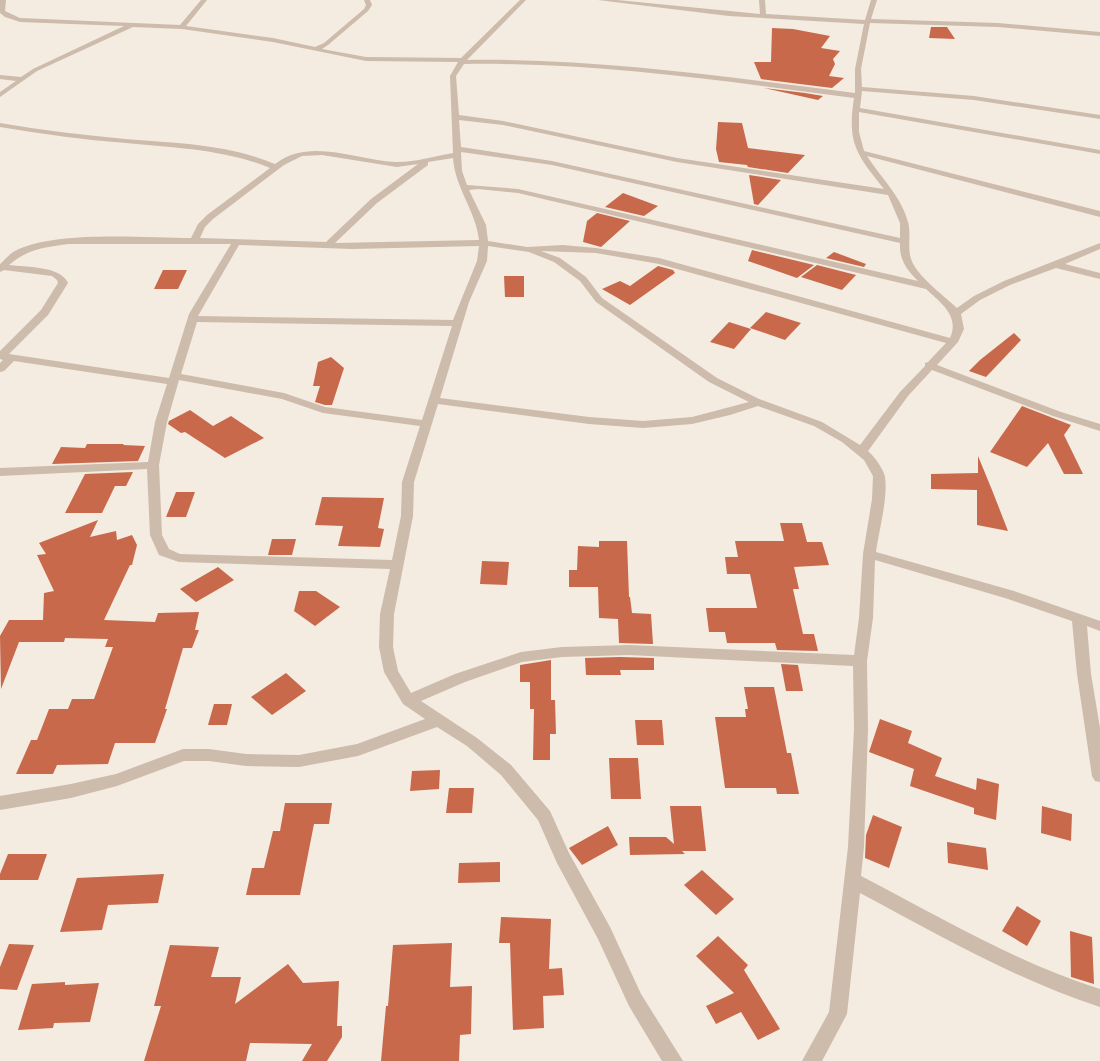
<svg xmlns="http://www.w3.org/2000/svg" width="1100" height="1061" viewBox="0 0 1100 1061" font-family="'Public Sans',sans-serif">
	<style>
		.building { fill: #c8694b }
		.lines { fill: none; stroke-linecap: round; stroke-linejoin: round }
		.street { fill: #cdbbac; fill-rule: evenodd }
	</style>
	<rect width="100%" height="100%" fill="#f4ebe1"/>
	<g class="building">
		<path d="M931,27h16l8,12 -26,-1z"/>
		<path d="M772,28l21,1 37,7 -9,12 19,3 -7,8 2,5 -6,12 15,2 -12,10 -71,-9 -7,-17h17z"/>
		<path d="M764,88l41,5 18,3 -5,4z"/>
		<path d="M718,122l24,1 6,25 57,7 -17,18 -40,-6 -1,-2 -28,-3 -3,-13z"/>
		<path d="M749,175l32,5 -23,25 -4,-1z"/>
		<path d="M623,193l35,13 -14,10 -39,-9z"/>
		<path d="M597,213l33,8 -29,26 -18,-5 4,-21z"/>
		<path d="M752,250l33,8 29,7 -17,13 -49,-17z"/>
		<path d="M834,252l32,12 -2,3 -38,-9z"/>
		<path d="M817,265l39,10 -14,15 -41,-13z"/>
		<path d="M658,266l15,4 2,3 -45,32 -28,-16 18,-8 10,5z"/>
		<path d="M163,270h24l-9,19h-24z"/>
		<path d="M504,276h20v21h-19z"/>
		<path d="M766,312l35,11 -16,17 -35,-12z"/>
		<path d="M729,322l22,7 -17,20 -24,-7z"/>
		<path d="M1014,333l7,7 -35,37 -17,-6 11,-11z"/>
		<path d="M331,357l13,11 -12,37h-7l-10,-3 5,-16h-7l5,-24z"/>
		<path d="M1022,406l49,19 -7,10 19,39h-19l-16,-31 -21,24 -37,-15z"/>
		<path d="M190,410l23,16 18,-10 33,22 -39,20 -40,-26 -4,1 -13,-9 1,-3z"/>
		<path d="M87,444h37l-1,1 22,1 -7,15 -86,3 9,-17 24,1z"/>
		<path d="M978,456l14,34 16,41 -31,-6v-35l-46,-1v-15l47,-1z"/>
		<path d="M133,472l-7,14h-11l-13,27h-37l20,-39z"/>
		<path d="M176,492h19l-9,25h-20z"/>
		<path d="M322,497l62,1 -6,30 6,1 -4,18 -42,-1 5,-20 -28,-1z"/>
		<path d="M98,520l-8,17 26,-6 1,9 15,-5 5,10 -5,20h-2l-26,55 51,2 3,-9 41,-1 -4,18h4l-7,18h-9l-18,61h2l-12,34h-40l-7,21 -51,1 -4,9h-37l15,-34h6l12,-31h19l4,-10h22l19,-52h-8l3,-8 -43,-1 -1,4h-45l-18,47 -1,-53 9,-16h34l1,-27 10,-2 -17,-36 9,-1 -7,-11z"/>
		<path d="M780,523h22l5,19h15l7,23 -35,2 5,22h-6l10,45h11l4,17 -41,-1 -2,-7h-48l-2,-11h-16l-3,-24h51l-7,-34h-23l-2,-17h13l-3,-16h49z"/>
		<path d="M272,539h24l-4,16h-24z"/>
		<path d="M599,541h28l2,56h1l2,16 19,1 2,30 -34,-1 -1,-24 -19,-1 -1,-31h-29v-17h8l1,-24 21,1z"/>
		<path d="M482,561l27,1 -2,23 -27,-1z"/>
		<path d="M218,567l16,13 -38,22 -16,-13z"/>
		<path d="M299,591h17l24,16 -25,19 -21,-15z"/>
		<path d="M620,657l34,1v12h-34l1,5h-35l-1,-17 35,-1v6z"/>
		<path d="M551,660v40h4l1,34h-6v26h-17l1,-51h-4v-27h-10v-17z"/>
		<path d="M781,664l17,1 5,26h-17z"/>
		<path d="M286,673l20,18 -34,24 -21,-18z"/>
		<path d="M744,687h30l13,66h4l8,41h-22l-1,-6h-51l-10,-71h31l-1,-8h3z"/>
		<path d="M214,704h18l-5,21h-19z"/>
		<path d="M880,719l32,12 -4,12 34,15 -7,18 41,14 1,-12 22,6 -3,36 -22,-6v-6l-64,-22 4,-17 -45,-17z"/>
		<path d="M635,720h27l2,25h-27z"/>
		<path d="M609,758h29l3,41h-30z"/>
		<path d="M440,770l-1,19 -29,2 2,-20z"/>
		<path d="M449,788h25l-2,25h-26z"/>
		<path d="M285,803h47l-3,21h-15l-14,71h-54l6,-27h12l9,-37h7z"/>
		<path d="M670,806h31l5,45h-24l3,3 -55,1 -1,-18h37l8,7z"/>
		<path d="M1042,806l30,8 -1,27 -30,-8z"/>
		<path d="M873,815l29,12 -13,41 -24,-10 1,-23z"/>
		<path d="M608,826l10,19 -36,20 -13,-17z"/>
		<path d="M947,842l39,6 2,22 -40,-7z"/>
		<path d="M8,854h39l-9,26h-38v-6z"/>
		<path d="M500,862v20l-42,1 1,-20z"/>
		<path d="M702,870l32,29 -18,16 -32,-30z"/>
		<path d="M164,874l-6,29 -50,2 -6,25 -42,2 17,-54z"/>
		<path d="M1017,906l24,15 -14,25 -25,-15z"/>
		<path d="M501,917l50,2 -2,50 13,-1 2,27 -21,1 1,32 -31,2 -3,-87h-11z"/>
		<path d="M1070,931l22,6 2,47 -23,-7z"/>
		<path d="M718,936l30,29 -4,5 36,59 -22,11 -17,-28 -25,12 -10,-18 28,-13 -38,-37z"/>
		<path d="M452,943l-2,44 22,-1 -1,48 -11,1 -1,26h-78l5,-55h2l5,-61z"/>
		<path d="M9,944l25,1 -17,45 -17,-1v-22z"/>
		<path d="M170,945l49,2 -8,30h30l-6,27 53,-40 15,19 36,-2 -2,45h5v11l-15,24h-25l10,-17 -62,-1 -4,18h-102l17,-55h-7z"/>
		<path d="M65,982v3l34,-2 -9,39 -36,1 -1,5 -35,2 14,-46z"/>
	</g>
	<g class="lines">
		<path class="street" d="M0,0h6l-1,11 15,7 160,7 21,-25h6l-21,26 87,12 42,9 9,-4 40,-34 2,-4 -2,-5h6l2,5 -4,6 -40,34 -6,4 44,8 95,1 59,-58h6l-59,60c130,-2 259,17 388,33v-24l9,-45 -135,-8 -131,-16h19l143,14 -1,-14h6l1,14 99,6 6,-20h6l-6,19 127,4 102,9v4l-102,-9 -128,-4 -9,46 1,18 112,9 126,19v4l-126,-19 -112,-9 -2,17 240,42v4l-241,-42v20l5,19 236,60v6l-233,-61c14,22 34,40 41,66 4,15 -3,31 7,45 8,13 30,30 42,41l17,-12 30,-15 96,-38v6l-35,15 35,9v6l-44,-11 -46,17 -30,15 -19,14 3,15 -6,13 -21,23 124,47 39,12v7l-47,-15 -121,-46 -24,26 -40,55c6,5 15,17 17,26 3,21 -6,53 -9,75l138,39 86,30v10l-13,-5 4,48 9,54v54l-5,-1 -3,-5 -15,-102 -5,-53 -67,-23 -130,-38 -2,58 -6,43 1,68 -4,118 -3,29c79,41 154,86 239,113v18c-86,-28 -161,-72 -240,-114l-13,121 -25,47h-20l27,-49 19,-165 6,-118 -1,-63 -224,-11 -67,2 -40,5 -57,20 -44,19 56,37 34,27 39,46 19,42 41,74 31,67 42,67h-21l-33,-55 -31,-67 -41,-76 -19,-43 -37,-45 -34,-29 -30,-19 -79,29 -59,11 -53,-1 -37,-5h-25l-67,25 -46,12 -71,12v-14l71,-12 45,-10 67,-25h26l37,5 53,1 58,-11 68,-25 -22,-15 -19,-32 -5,-25 1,-33 10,-45 -211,-7 -20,-7 -9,-20 -3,-66 -147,7v-8l148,-6 7,-40 12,-38 -153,-23 -10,10 -4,1v-9l3,-3 -3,-1v-8l41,-41 17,-27 -1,-3 -5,-4 -48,-6 -4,2v-8c5,-4 9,-10 15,-13 40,-21 129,-13 176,-13l7,-14 9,-9 63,-47c-46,-19 -95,-20 -144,-25 -42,-3 -84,-9 -126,-16v-4c41,7 83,12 125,16 51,4 102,5 150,25 35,-27 81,-4 120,-2 17,1 41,-6 58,-9l-3,-77 8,-14 -92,-1 -93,-19 -91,-13 -49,-2 -96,44 -37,26v-5l16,-11 -16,-2v-4l21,2 12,-8 91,-43 -104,-4 -15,-5 -5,-4zM464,64c130,-2 261,17 390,34 -7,45 2,56 30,91l-207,-31 -174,-37 -44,-6 -3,-39zM459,120l44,5 174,37 211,33 12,28v15l-348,-77 -91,-14zM461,152l91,13 348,78c-1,17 7,27 18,38l-400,-92 -51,-4 -5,-14zM322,155l75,12 21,-3 -47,35 -45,43 -126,-4 5,-11 8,-8 71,-54 18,-9zM453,158c2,30 23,53 26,82l-144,3 42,-40 51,-38v-3zM478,189l40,4 408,96c15,14 34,27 24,49l-291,-80 -63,-10 -33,-3 -36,2 -39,-6 -2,-16 -17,-35zM69,244h162l-42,70 -20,64 -160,-24 39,-39 20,-32c-7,-17 -42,-16 -59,-18 18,-16 37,-18 60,-21zM239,245l113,4 127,-3 -2,15 -24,59 -255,-4zM488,246l41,6 25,10 26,19 16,21 113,80 40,20 -57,15 -49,4 -54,-4 -149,-19 29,-96 18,-41zM541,251l55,2 63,11 287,79 -18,19 -3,1v3l-25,26 -40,53 -38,-23 -63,-23 -42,-21 -115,-80 -16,-21 -26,-19zM197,322l255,4 -30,94 -97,-13 -41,-14 -103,-19zM179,380l103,19 41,14 97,13 -18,56 -1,34 -9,44 -212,-6 -11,-5 -7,-14 -3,-70 8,-43zM438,404l151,20 54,4 49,-4 38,-9 28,-9 56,20 28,16 22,18 9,16 -1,23 -9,55 -4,64 -5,37 -225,-10 -67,2 -41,5 -66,22 -44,19 -13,-22 -5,-24 1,-33 19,-98 1,-34z"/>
	</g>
</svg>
